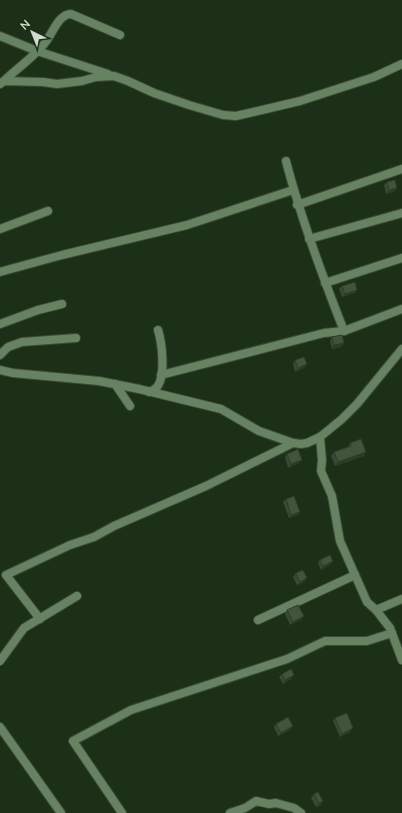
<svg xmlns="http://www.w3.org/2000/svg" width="402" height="813" viewBox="0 0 402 813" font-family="Lato,sans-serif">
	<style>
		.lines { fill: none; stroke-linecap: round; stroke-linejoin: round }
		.minor-casing { stroke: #394c35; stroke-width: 10 }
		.minor { stroke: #678163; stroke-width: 8 }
		.wall { fill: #374a34 }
		.shaded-wall { fill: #2d3c2a }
		.building { fill: #40563c; stroke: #2d3c2a }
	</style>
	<rect width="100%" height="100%" fill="#1c3018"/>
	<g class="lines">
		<defs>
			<g id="minor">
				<path d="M0,36l37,15 71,23"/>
				<path d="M4,81c12,-12 34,-27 43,-41 6,-8 12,-26 24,-26l49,21"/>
				<path d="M0,84l4,-3 39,1 14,2 25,-3 14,-4 18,-1 14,5 26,12 35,12 34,10 13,1 64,-15 74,-24 28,-13"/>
				<path d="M286,161c15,58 36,114 58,170"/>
				<path d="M297,205l105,-36"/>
				<path d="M0,229l48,-18"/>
				<path d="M309,239l93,-26"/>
				<path d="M0,272l62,-17 125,-30 106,-35"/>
				<path d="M325,283l77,-25"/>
				<path d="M0,324l38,-14 24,-6"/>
				<path d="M0,355l8,-8 14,-5 54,-4"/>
				<path d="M0,370l13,3 86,8 40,8 82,20 38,22 34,12 8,1 6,-1 13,-6 22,-18 15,-15 45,-55"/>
				<path d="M161,375l163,-42 20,-2 58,-22"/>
				<path d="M115,384l15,22"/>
				<path d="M149,392c3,-1 6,-3 8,-5 9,-11 5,-44 1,-57"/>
				<path d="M320,437l2,23 -1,11 11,25 8,45 27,61 9,8 14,18 12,32"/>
				<path d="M376,610l26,-11"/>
				<path d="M40,619l-34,-44 64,-30 24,-8 20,-11 92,-40 87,-43"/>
				<path d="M258,620l97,-45"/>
				<path d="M0,661l24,-33 53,-32"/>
				<path d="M0,727l61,86"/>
				<path d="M122,813l-49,-72 58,-31 156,-51 38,-18h42l25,-8"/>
				<path d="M230,813l15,-5 11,-7 13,3 7,-1 18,5 7,5"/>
			</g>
		</defs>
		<use href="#minor" class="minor-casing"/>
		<use href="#minor" class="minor"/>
	</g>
	<g class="wall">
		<path d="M387,182l8,9 -9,3 -2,-9z"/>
		<path d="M342,286l15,4 -2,3 -13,4 -3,-8z"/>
		<path d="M332,337l12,6 -3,4 -9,2 -2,-8z"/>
		<path d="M295,360l9,8 -9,4 -2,-8z"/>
		<path d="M350,443l14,13 -29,10 -4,-10 3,-4 14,-5z"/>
		<path d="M287,454l12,9 -11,5 -3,-11z"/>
		<path d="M286,499l14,13 -3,3 -8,3 -6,-16z"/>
		<path d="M320,560l13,1 -3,4 -9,5 -3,-7z"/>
		<path d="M296,573l8,9 -7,3 -4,-8z"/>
		<path d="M287,610l17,6 -3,4 -11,5 -5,-11z"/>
		<path d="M282,674l9,5 -8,5 -4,-7z"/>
		<path d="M335,718l15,14 -10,5 -7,-16z"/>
		<path d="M276,724l14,6 -12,6 -4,-9z"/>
		<path d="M314,794l7,11 -5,2 -5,-9z"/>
	</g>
	<g class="shaded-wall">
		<path d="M397,188l-2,3 -9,3 3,-4z"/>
		<path d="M357,290l-2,3 -13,4 3,-3z"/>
		<path d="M344,343l-3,4 -9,2 2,-4z"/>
		<path d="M307,364l-3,4 -9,4 3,-4z"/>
		<path d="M366,452l-2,4 -29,10 3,-4z"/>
		<path d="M302,460l-3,3 -11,5 3,-4z"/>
		<path d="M300,512l-3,3 -8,3 2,-3z"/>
		<path d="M333,561l-3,4 -9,5 2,-4z"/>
		<path d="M307,578l-3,4 -7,3 3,-3z"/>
		<path d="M304,616l-3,4 -11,5 3,-3z"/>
		<path d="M294,675l-3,4 -8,5 2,-4z"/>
		<path d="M293,726l-3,4 -12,6 3,-3z"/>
		<path d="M353,728l-3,4 -10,5 2,-3z"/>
		<path d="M323,801l-2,4 -5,2 3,-4z"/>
	</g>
	<g class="building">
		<path d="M395,180l2,8 -8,2 -2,-8z"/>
		<path d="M355,282l2,8 -12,4 -3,-8z"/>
		<path d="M342,335l2,8 -10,2 -2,-8z"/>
		<path d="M304,357l3,7 -9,4 -3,-8z"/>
		<path d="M361,439l5,13 -28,10 -4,-10 17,-6 -1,-3z"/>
		<path d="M298,449l4,11 -11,4 -4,-10z"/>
		<path d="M294,496l6,16 -9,3 -5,-16z"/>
		<path d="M330,555l3,6 -10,5 -3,-6z"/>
		<path d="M303,570l4,8 -7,4 -4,-9z"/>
		<path d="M298,605l6,11 -11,6 -6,-12z"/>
		<path d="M291,669l3,6 -9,5 -3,-6z"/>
		<path d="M347,713l6,15 -11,6 -7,-16z"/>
		<path d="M288,717l5,9 -12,7 -5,-9z"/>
		<path d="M318,792l5,9 -4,2 -5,-9z"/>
	</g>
	<g transform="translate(32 32) rotate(317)" stroke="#1c3018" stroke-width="3" paint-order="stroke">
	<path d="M0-3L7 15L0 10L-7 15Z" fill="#d0ddce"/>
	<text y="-6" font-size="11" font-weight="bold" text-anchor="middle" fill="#d0ddce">N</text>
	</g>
</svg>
